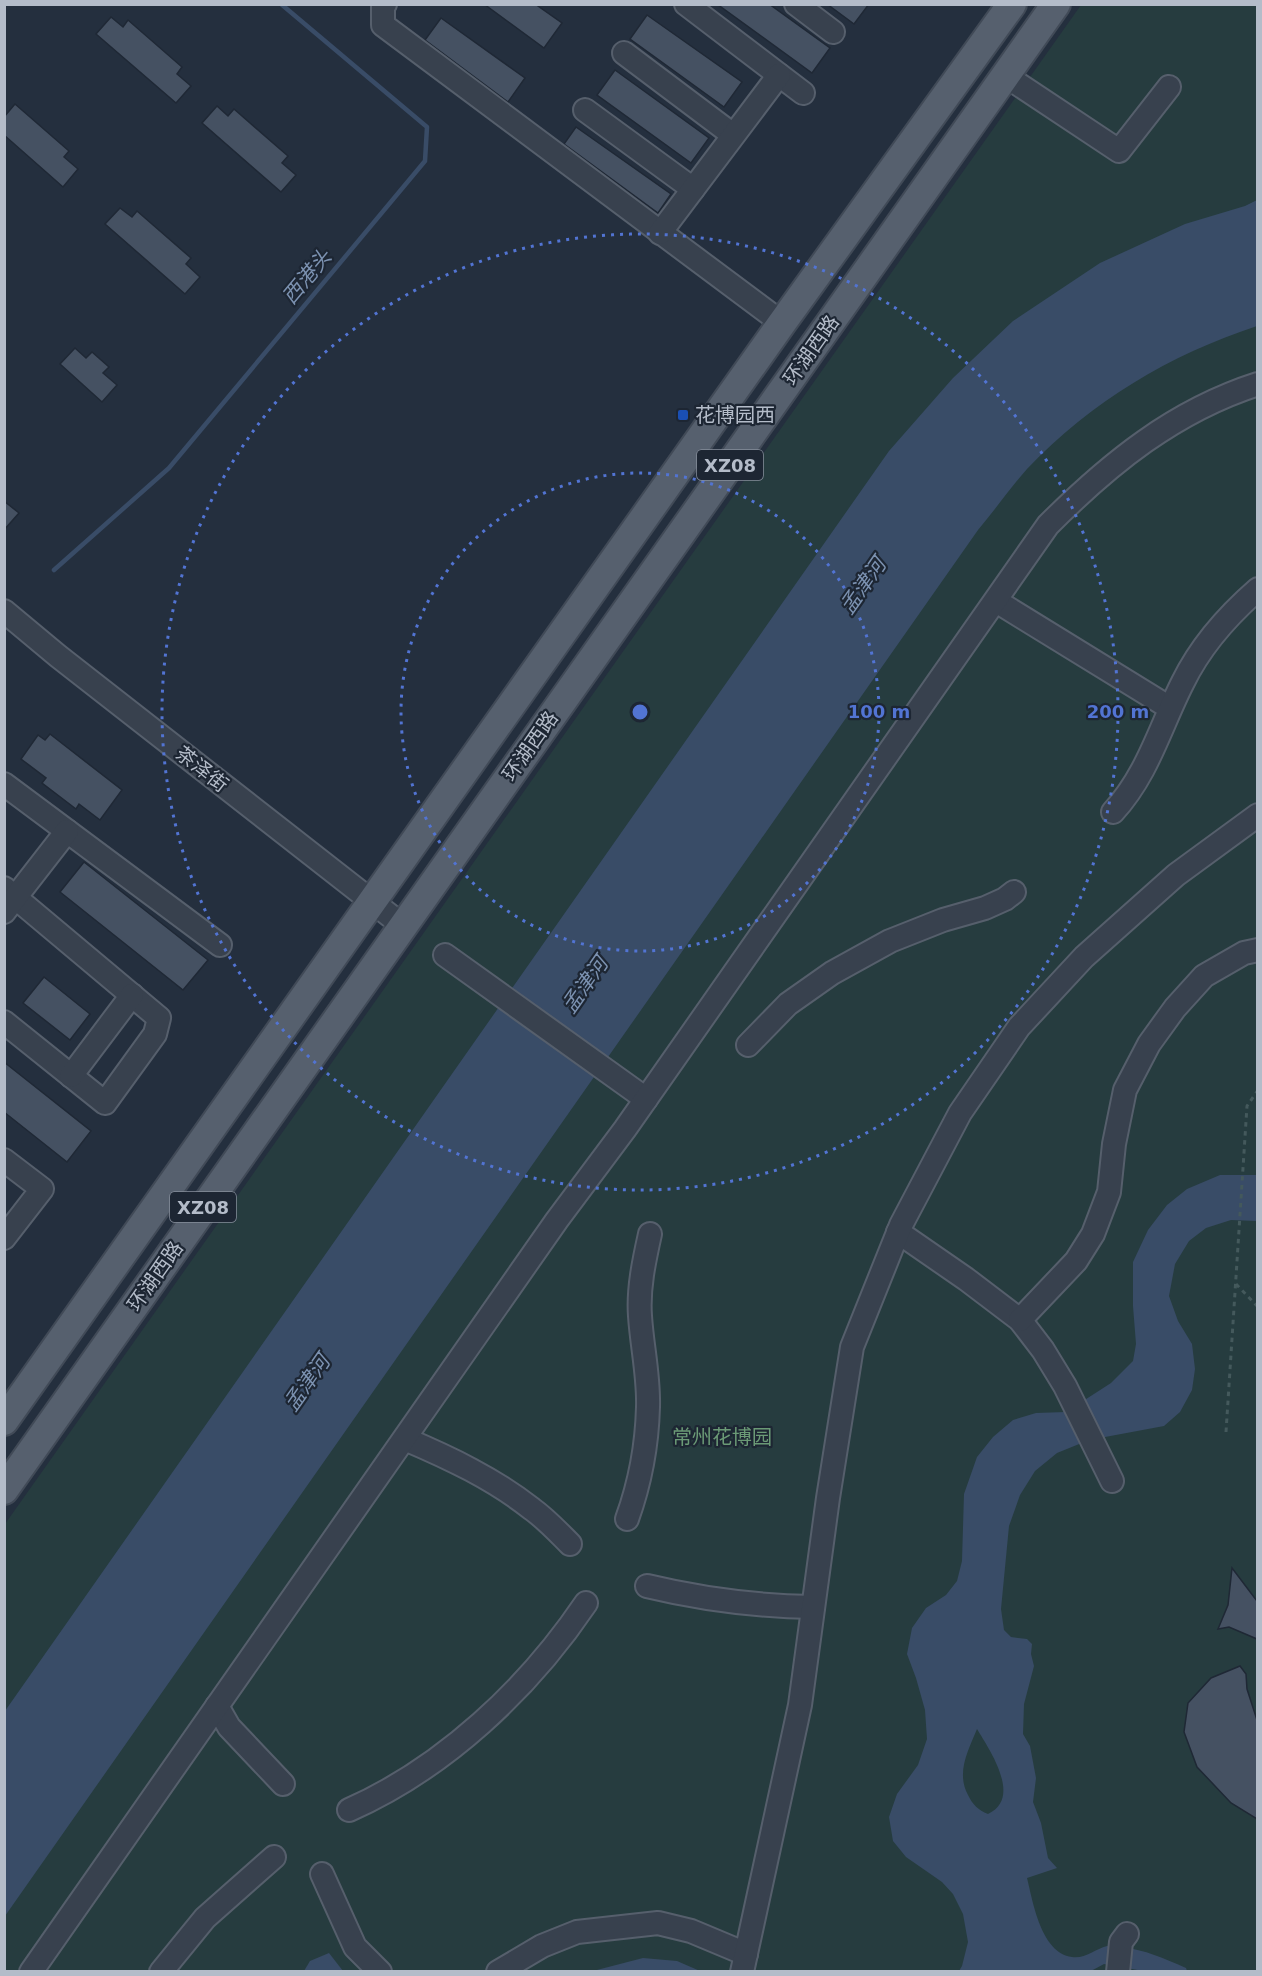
<svg xmlns="http://www.w3.org/2000/svg" width="1262" height="1976" viewBox="0 0 1262 1976" font-family="'DejaVu Sans','Noto Sans SC',sans-serif">
	<style>
		.green { fill: #263c3f }
		.water { fill: #394c67; fill-rule: evenodd }
		.lines { fill: none; stroke-linecap: round; stroke-linejoin: round }
		.stream { stroke: #394c67; stroke-width: 4.5 }
		.building { fill: #455162; stroke: #1f2835; stroke-width: 1.5 }
		.minor-casing { stroke: #565f6c; stroke-width: 26 }
		.major-casing { stroke: #414a57; stroke-width: 32 }
		.path { stroke: #44595c; stroke-width: 3; stroke-dasharray: 4.5 4.5; stroke-linecap: butt }
		.minor { stroke: #38414e; stroke-width: 22 }
		.major { stroke: #56606e; stroke-width: 28 }
		.ring { fill: none; stroke: #5274d3; stroke-width: 3; stroke-dasharray: 3 6 }
		.transit-dot { fill: #1a4fb4; stroke: #1d2633; stroke-width: 2 }
		.labels { text-anchor: middle; dominant-baseline: central; stroke-width: 4.5; stroke-linejoin: round; paint-order: stroke }
		.shield { fill: #1d2633; stroke: #878f9c; stroke-width: 1.5 }
		.shield-label { font-size: 18px; font-weight: bold; fill: #b4bcc9 }
		.street-label { font-size: 20px; fill: #b4bcc9; stroke: #1d2633 }
		.poi-label { font-size: 20px; fill: #b4bcc9; stroke: #1d2633; text-anchor: start }
		.park-label { font-size: 20px; fill: #6b9a76; stroke: #1d2633 }
		.water-label { font-size: 21px; font-style: italic; fill: #7c92b1; stroke: #1d2633 }
		.centre { fill: #5274d3; stroke: #1d2633; stroke-width: 3 }
		.ring-label { font-size: 18px; text-anchor: middle; font-weight: bold; fill: #5274d3; stroke: #1d2633; stroke-width: 4.5; stroke-linejoin: round; paint-order: stroke }
	</style>
	<rect width="100%" height="100%" fill="#242f3e"/>
	<path class="green" d="M1081,5h176v1966l-1252,1v-448z"/>
	<g class="water">
		<path d="M1257,200v126c-88,29 -165,75 -230,143 -17,19 -32,41 -49,61l-973,1386v-205l884,-1260 64,-73 60,-57 87,-58 85,-39 60,-18z"/>
		<path d="M1220,1175h37v46l-26,-1 -25,8 -17,13 -14,23 -6,32 9,25 14,23 3,25 -3,21 -12,22 -16,14 -75,14 -32,13 -22,18 -15,24 -11,31 -8,83 3,21 7,7 16,2 5,5 -1,10 3,12 -10,38 -1,30 7,12 6,32 -3,24 8,21 7,35 9,10 -30,10c6,24 14,75 45,79 13,2 23,-8 35,-11 4,-1 9,1 14,1 25,3 42,11 65,21l1,3h-44l-39,-7 -13,7h-132l3,-5 6,-24 -5,-28 -10,-20 -11,-12 -36,-25 -13,-16 -4,-24 8,-23 21,-29 9,-26 -2,-29 -9,-32 -9,-24 5,-26 14,-20 20,-13 11,-14 5,-20 2,-67 13,-37 16,-20 20,-17 23,-7 30,-1 45,-29 22,-22 3,-17 -3,-38v-44l15,-32 19,-25 20,-16zM977,1729c12,20 46,69 11,85 -10,-4 -15,-9 -20,-19 -12,-22 0,-44 9,-66z"/>
		<path d="M329,1953l14,18h-39l6,-10z"/>
		<path d="M643,1958l34,3 23,10h-107z"/>
	</g>
	<g class="lines">
		<path class="stream" d="M54,570l115,-102 256,-307 2,-34 -146,-123"/>
	</g>
	<g class="building">
		<path d="M484,4h51l27,19 -18,25z"/>
		<path d="M717,4h52l61,44 -18,25z"/>
		<path d="M827,4h42l-15,20z"/>
		<path d="M647,15l95,67 -18,25 -94,-68z"/>
		<path d="M111,17l12,10 5,-7 54,47 -5,7 14,12 -15,17 -80,-69z"/>
		<path d="M441,18l84,60 -17,24 -83,-62z"/>
		<path d="M615,70l94,68 -18,25 -94,-68z"/>
		<path d="M15,104l54,47 -5,6 14,12 -15,18 -59,-52v-18z"/>
		<path d="M217,106l11,10 6,-7 54,47 -6,7 14,12 -15,17 -79,-69z"/>
		<path d="M576,127l95,67 -13,19 -94,-69z"/>
		<path d="M120,208l12,9 5,-6 54,47 -5,6 14,13 -15,17 -80,-70z"/>
		<path d="M75,348l11,10 6,-6 17,15 -6,6 14,12 -15,17 -42,-38z"/>
		<path d="M4,501l15,12 -15,17z"/>
		<path d="M50,734l72,56 -22,30 -21,-16 -3,5 -34,-26 4,-5 -25,-19 17,-24 7,5z"/>
		<path d="M84,862l124,98 -25,30 -123,-98z"/>
		<path d="M44,977l46,37 -20,26 -47,-37z"/>
		<path d="M4,1062l87,69 -24,31 -63,-50z"/>
		<path d="M1232,1568l25,33v38l-28,-12 -11,2 10,-24z"/>
		<path d="M1240,1666l6,8 1,15 10,31v99l-26,-16 -34,-36 -13,-35 4,-29 23,-25z"/>
	</g>
	<g class="lines">
		<defs>
			<g id="minor">
				<path d="M385,4l-2,2v19l399,298"/>
				<path d="M686,4l117,89"/>
				<path d="M796,4l37,28"/>
				<path d="M624,53l109,82"/>
				<path d="M1006,76l113,75 50,-64"/>
				<path d="M585,110l108,79"/>
				<path d="M660,233l119,-158"/>
				<path d="M996,601l174,107"/>
				<path d="M4,611l54,45 344,269"/>
				<path d="M4,784l216,161"/>
				<path d="M1113,812c35,-38 47,-85 70,-130 18,-37 44,-66 75,-93"/>
				<path d="M4,888l155,130 -4,16 -50,69 -101,-81"/>
				<path d="M4,912l63,-81"/>
				<path d="M445,955l201,144"/>
				<path d="M748,1045l40,-41 44,-31 58,-32 53,-21 42,-12 20,-9 9,-7"/>
				<path d="M71,1076l61,-81"/>
				<path d="M4,1160l38,29 -38,49"/>
				<path d="M898,1232l68,47 54,41 23,30 22,36 47,95"/>
				<path d="M1020,1320l56,-59 17,-27 16,-42 5,-48 11,-54 24,-46 26,-36 29,-32 40,-23 14,-3"/>
				<path d="M405,1439c45,19 89,40 127,70 14,10 26,23 38,35"/>
				<path d="M627,1519c13,-36 20,-73 21,-112 1,-31 -6,-60 -8,-91 -2,-27 4,-55 10,-82"/>
				<path d="M647,1586c54,13 111,20 166,21"/>
				<path d="M217,1706l12,21 54,57"/>
				<path d="M349,1810c95,-42 179,-121 237,-207"/>
				<path d="M322,1874l33,73 25,25"/>
				<path d="M31,1972l526,-752 68,-91 423,-604c62,-62 126,-114 210,-141"/>
				<path d="M161,1972l44,-54 69,-61"/>
				<path d="M498,1972l44,-26 35,-14 81,-9 33,8 55,23"/>
				<path d="M742,1972l58,-267 28,-207 24,-151 49,-122 59,-112 59,-86 65,-70 92,-82 82,-60"/>
				<path d="M1118,1972l3,-30 6,-8"/>
			</g>
			<g id="major">
				<path d="M4,1421l778,-1098 230,-319"/>
				<path d="M4,1490l1052,-1486"/>
			</g>
		</defs>
		<use href="#minor" class="minor-casing"/>
		<use href="#major" class="major-casing"/>
		<g class="path">
			<path d="M1236,1284l22,23"/>
			<path d="M1226,1432l21,-326 11,-16"/>
		</g>
		<use href="#minor" class="minor"/>
		<use href="#major" class="major"/>
	</g>
	<g class="ring">
		<circle cx="640" cy="712" r="239"/>
		<circle cx="640" cy="712" r="478"/>
	</g>
	<rect class="transit-dot" x="677" y="409" width="12" height="12" rx="3"/>
	<g class="labels">
		<g class="shield">
			<rect x="697" y="450" width="66" height="30" rx="4.5"/>
			<rect x="170" y="1192" width="66" height="30" rx="4.5"/>
		</g>
		<g class="shield-label">
			<text x="730" y="465">XZ08</text>
			<text x="203" y="1207">XZ08</text>
		</g>
		<g class="street-label">
			<text transform="translate(811 350) rotate(-55)">环湖西路</text>
			<text transform="translate(530 746) rotate(-55)">环湖西路</text>
			<text transform="translate(202 769) rotate(38)">茶泽街</text>
			<text transform="translate(155 1276) rotate(-55)">环湖西路</text>
		</g>
		<g class="poi-label">
			<text x="695" y="415">花博园西</text>
		</g>
		<g class="park-label">
			<text x="722" y="1437">常州花博园</text>
		</g>
		<g class="water-label">
			<text transform="translate(307 277) rotate(-50)">西港头</text>
			<text transform="translate(863 586) rotate(-55)">孟津河</text>
			<text transform="translate(585 985) rotate(-55)">孟津河</text>
			<text transform="translate(307 1383) rotate(-55)">孟津河</text>
		</g>
	</g>
	<circle cx="640" cy="712" r="9" class="centre"/>
	<g class="ring-label">
		<text x="879" y="718">100 m</text>
		<text x="1118" y="718">200 m</text>
	</g>
	<rect width="1262" height="1976" fill="none" stroke="#b4bcc9" stroke-width="12"/>
</svg>
